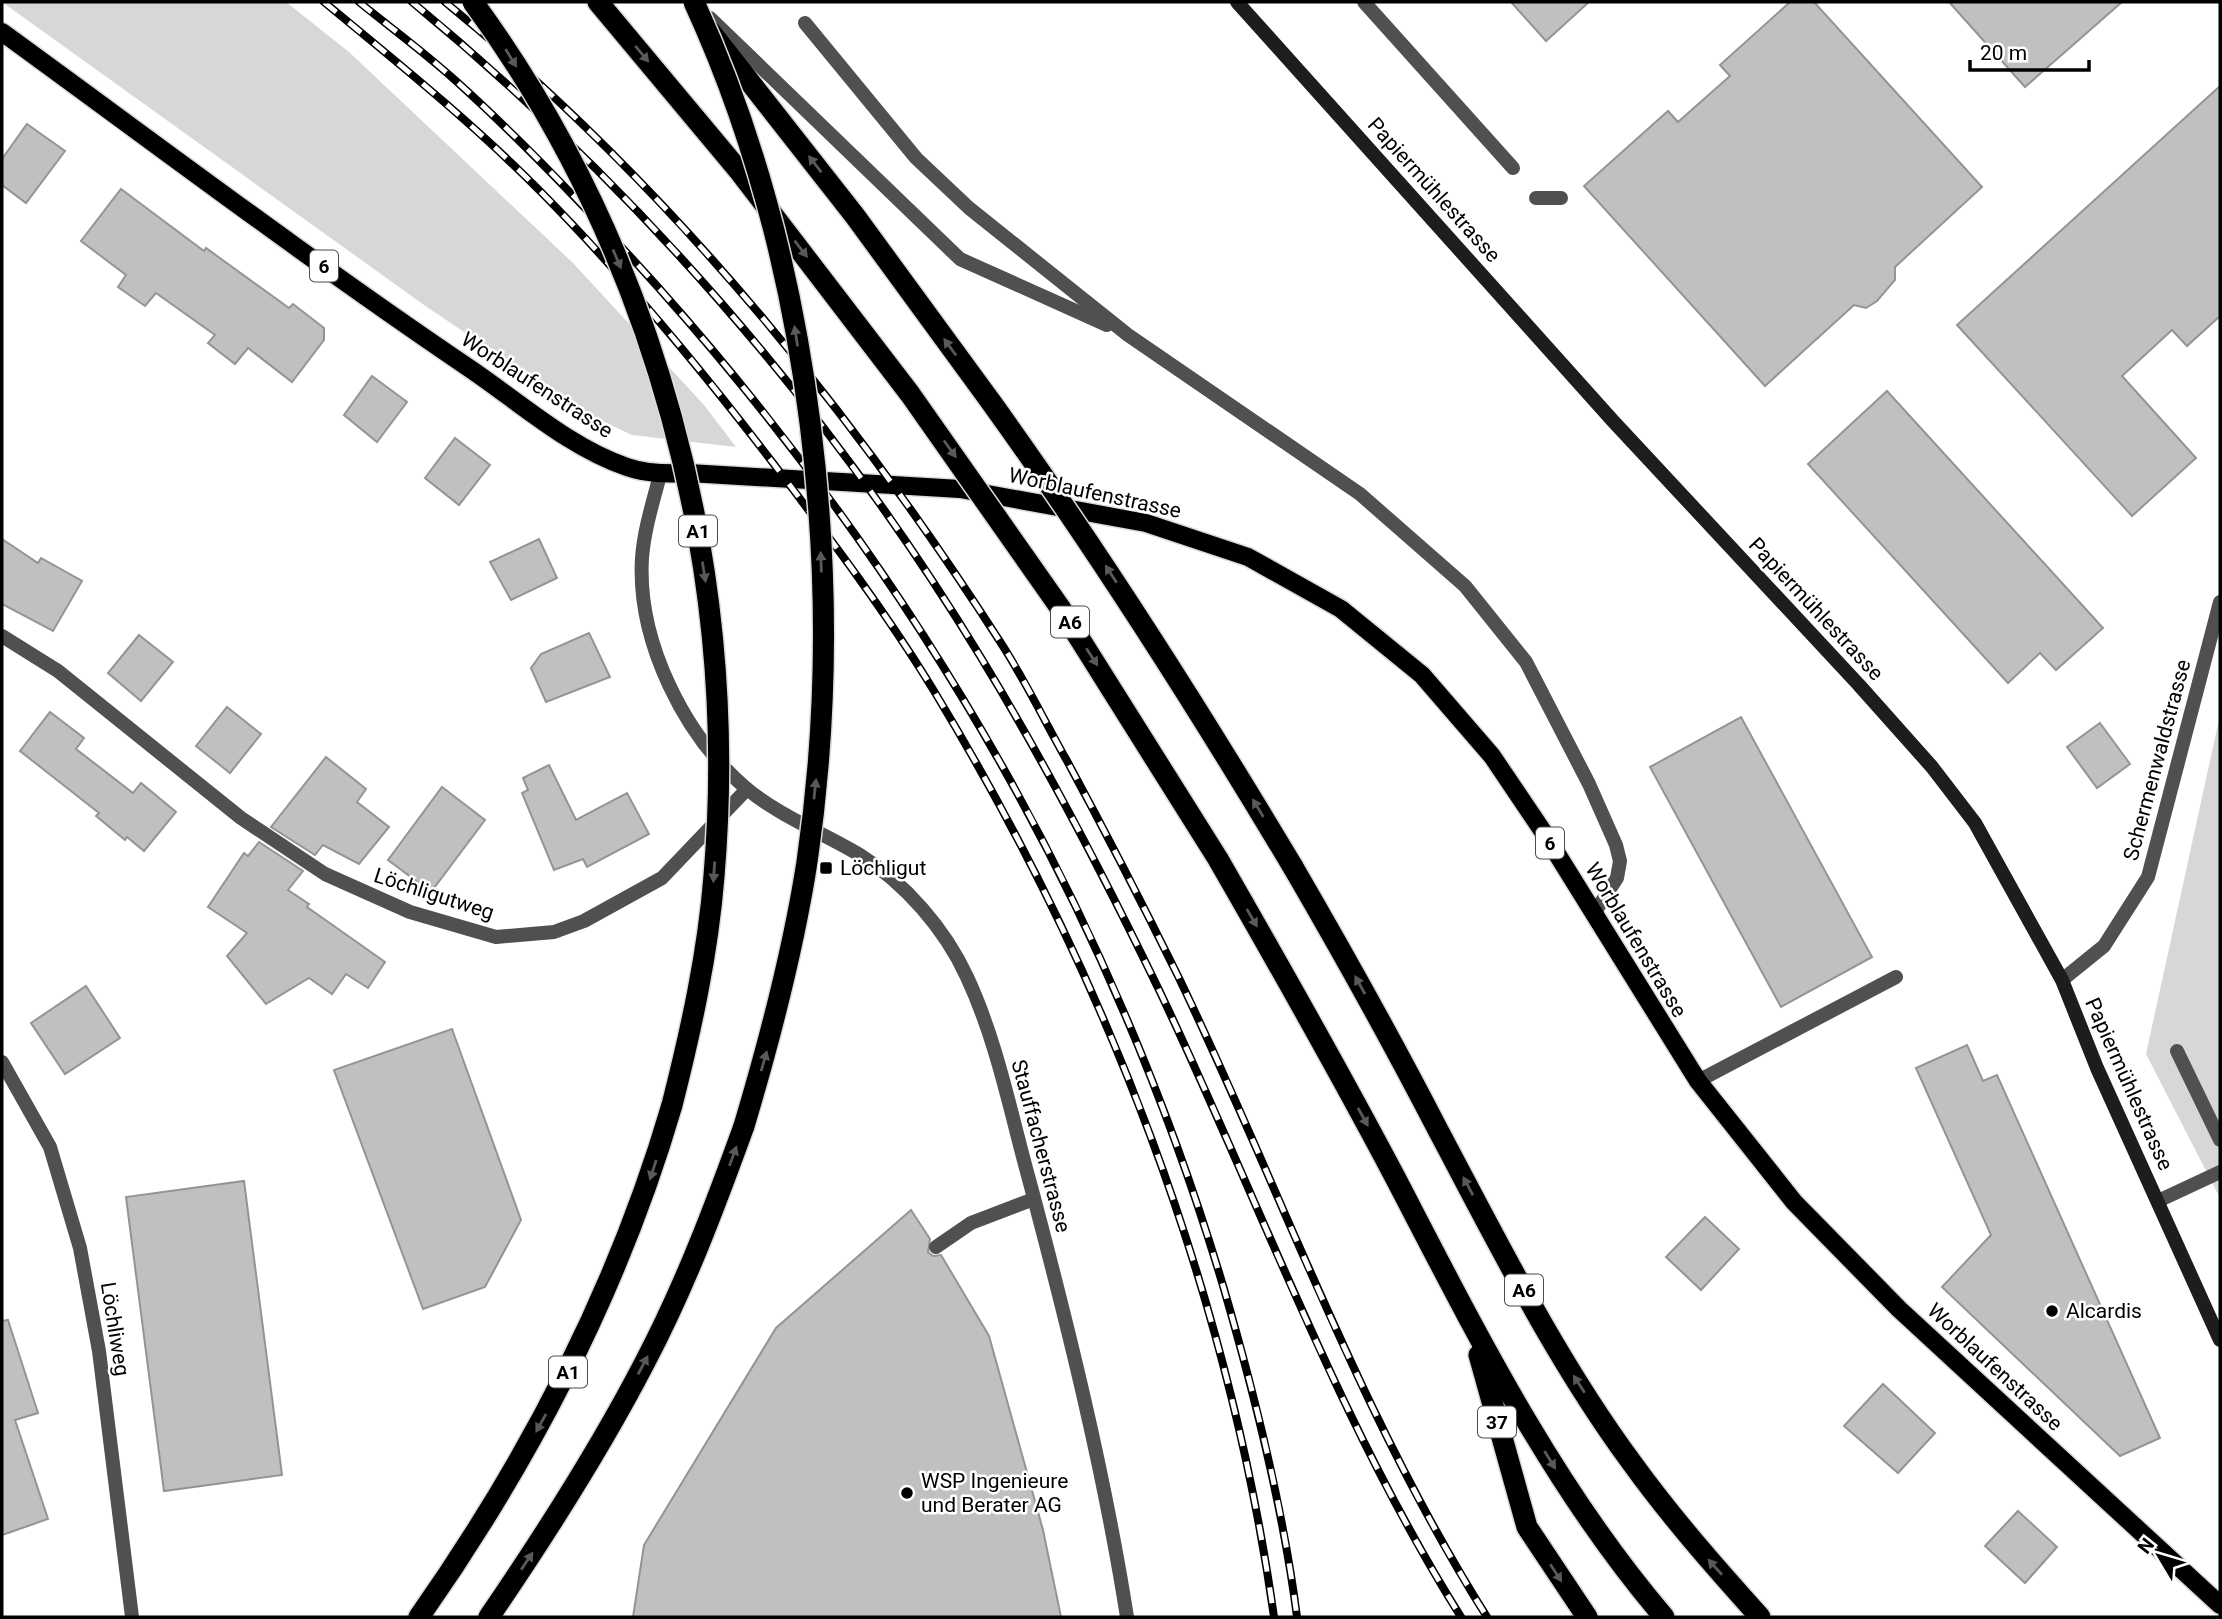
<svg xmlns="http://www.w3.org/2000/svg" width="2222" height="1619" viewBox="0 0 2222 1619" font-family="Roboto,sans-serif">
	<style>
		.green { fill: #d7d7d7 }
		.building { fill: #c0c0c0; stroke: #949494; stroke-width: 2 }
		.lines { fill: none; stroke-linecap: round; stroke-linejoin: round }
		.primary-casing { stroke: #dbdbdb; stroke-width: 21 }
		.motorway-casing { stroke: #dbdbdb; stroke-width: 24 }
		.service { stroke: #505050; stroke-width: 14 }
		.minor { stroke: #505050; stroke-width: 14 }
		.tertiary { stroke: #505050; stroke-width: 14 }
		.secondary { stroke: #1d1d1d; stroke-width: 14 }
		.primary { stroke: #000; stroke-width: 18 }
		.motorway { stroke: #000; stroke-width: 21 }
		.rail-casing { stroke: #000; stroke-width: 8 }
		.rail { stroke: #fff; stroke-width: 5; stroke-dasharray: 16; stroke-linecap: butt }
		.motorway-bridge-casing { stroke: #dbdbdb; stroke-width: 24; stroke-linecap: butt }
		.motorway-bridge { stroke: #000; stroke-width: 21 }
		.oneway { fill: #595959 }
		.poi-dot { fill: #000; stroke: #fff; stroke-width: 2.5 }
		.labels { text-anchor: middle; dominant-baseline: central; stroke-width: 5; stroke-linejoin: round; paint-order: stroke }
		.shield { fill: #fff; stroke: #4c4c4c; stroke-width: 2 }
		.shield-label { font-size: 19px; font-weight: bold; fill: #000 }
		.street-label { font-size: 21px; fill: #000; stroke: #fff }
		.poi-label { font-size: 21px; fill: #000; stroke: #fff; text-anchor: start }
	</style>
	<rect width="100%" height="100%" fill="#fff"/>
	<g class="green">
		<path d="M2,2h284l63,50 224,211 131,142 32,42 -104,-12 -51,-24 -157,-106z"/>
		<path d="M2220,715v483l-74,-144z"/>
	</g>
	<g class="building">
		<path d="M1511,2h78l-43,39z"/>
		<path d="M1790,2h24l168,185 -87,80v13l-18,21 -11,7 -12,-3 -89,81 -181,-200 84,-75 10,11 52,-46 -10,-11z"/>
		<path d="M1949,2h173l-97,85z"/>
		<path d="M2220,86v230l-33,30 -15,-16 -50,46 74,82 -64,58 -175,-191z"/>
		<path d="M27,124l38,27 -39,52 -24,-18v-26z"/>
		<path d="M121,189l83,62 2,-3 83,60 4,-4 31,24v12l-32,42 -44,-34 -13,16 -27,-21 7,-8 -59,-42 -11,13 -27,-19 8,-12 -45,-34z"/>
		<path d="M372,376l35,26 -30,40 -33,-27z"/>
		<path d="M1887,391l216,237 -47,42 -16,-17 -32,30 -200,-219z"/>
		<path d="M455,438l35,27 -31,40 -34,-27z"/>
		<path d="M2,539l36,24 3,-5 41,23 -29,50 -51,-27z"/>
		<path d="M539,539l18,39 -46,22 -21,-38z"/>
		<path d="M589,633l21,44 -64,25 -15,-34 10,-14z"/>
		<path d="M139,635l34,27 -32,39 -33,-28z"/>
		<path d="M227,707l34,27 -31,39 -34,-27z"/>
		<path d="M50,712l34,26 -8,11 57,44 8,-10 35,29 -32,39 -17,-14 -2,3 -29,-24 3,-3 -79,-62z"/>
		<path d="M1741,717l131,240 -91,50 -131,-240z"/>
		<path d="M2100,723l30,41 -33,24 -30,-41z"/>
		<path d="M326,757l40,32 -9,13 32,25 -30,37 -36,-19 -8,10 -44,-28z"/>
		<path d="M549,765l27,55 51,-27 22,41 -62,33 -4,-8 -29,11 -32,-77 6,-3 -5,-12z"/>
		<path d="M442,787l43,33 -54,72 -43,-32z"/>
		<path d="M259,842l44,29 -15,19 21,14 -2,3 78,55 -17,26 -22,-14 -14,20 -23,-16 -43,26 -39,-48 20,-23 -39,-26 36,-54 4,3z"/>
		<path d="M86,986l34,52 -55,36 -34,-51z"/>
		<path d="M452,1029l69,191 -36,67 -62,22 -89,-239z"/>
		<path d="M1967,1045l16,36 14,-6 163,363 -40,18 -178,-169 49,-52 -75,-167z"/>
		<path d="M244,1181l38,294 -118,16 -38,-294z"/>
		<path d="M911,1210l19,29 -2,13 5,4 8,-1 48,81 54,194 18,87h-428l11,-72 132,-217z"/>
		<path d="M1705,1217l34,32 -38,41 -35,-33z"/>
		<path d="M8,1320l30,93 -23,7 33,99 -46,16v-214z"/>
		<path d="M1883,1384l52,49 -37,40 -54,-47z"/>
		<path d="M2018,1511l39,36 -32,36 -40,-37z"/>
	</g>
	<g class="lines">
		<defs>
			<path id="primary" d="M2,32c154,112 306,227 464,334 51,34 102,81 161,101 20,7 41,7 62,6l271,16 186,34 102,34 93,52 81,66 70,81 52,77 154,248 96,121 105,107 321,296"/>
			<g id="motorway">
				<path d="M598,2l142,170 170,222"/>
				<path d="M709,30l146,186 136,186"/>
				<path d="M1218,859c61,106 121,212 178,320 79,152 156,307 268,438"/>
				<path d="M1293,867c50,86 99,174 145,263 60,113 118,230 194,333 39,54 83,104 128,154"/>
				<path d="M1479,1355l48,172 60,90"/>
				<path d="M419,1617c111,-158 199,-327 253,-512"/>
				<path d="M489,1617c56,-82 110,-166 156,-255 40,-76 70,-156 99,-236"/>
			</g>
		</defs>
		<use href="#primary" class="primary-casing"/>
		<use href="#motorway" class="motorway-casing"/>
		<g class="service">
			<path d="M1364,2l149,166"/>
			<path d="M710,18l250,241 147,66"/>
			<path d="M805,23l111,135 53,50 159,127 232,159 105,92 61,76 63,122 27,61 4,16 -3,17 -24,37"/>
			<path d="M1536,198h25"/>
			<path d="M2177,1051l43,89"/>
			<path d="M1698,1081l198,-104"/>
			<path d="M2158,1201l62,-29"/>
			<path d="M936,1247l35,-24 63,-24"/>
		</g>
		<g class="minor">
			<path d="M2,636l56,35 183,147 84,56 85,38 86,25 58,-5 30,-11 78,-43 85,-89"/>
			<path d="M2062,980l42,-34 44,-69 72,-275"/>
			<path d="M2,1062l48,85 30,101 19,103 33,266"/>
		</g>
		<path class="tertiary" d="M660,475c-7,27 -16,55 -18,83 -5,83 42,178 105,231 33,27 76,44 113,66 45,28 85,74 107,122 30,64 44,138 63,206 38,143 74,288 97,434"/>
		<path class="secondary" d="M1237,2l376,419 246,264 73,82 43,56 87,157 35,88 123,272"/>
		<use href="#primary" class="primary"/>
		<use href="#motorway" class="motorway"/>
		<defs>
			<g id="rail">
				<path d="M324,2c74,61 150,122 217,190 84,85 160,177 232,271 56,74 113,149 161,228 171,282 294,599 340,926"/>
				<path d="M359,2c32,26 66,51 97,79 71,64 137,134 201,205 262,294 455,626 567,1003 31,107 59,218 73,328"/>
				<path d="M412,2c222,183 418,407 568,654 66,108 125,222 180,336 99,208 178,429 301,625"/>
				<path d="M445,2c218,178 402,402 554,638 25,38 45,80 67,119 39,72 76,144 112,217 103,214 182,440 309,641"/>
			</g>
		</defs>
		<use href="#rail" class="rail-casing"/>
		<use href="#rail" class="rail"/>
		<defs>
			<g id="motorway-bridge">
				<path d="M473,2c182,249 267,567 241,874 -6,77 -23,154 -42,229"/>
				<path d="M694,2c118,257 154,581 113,860 -14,90 -37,177 -63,264"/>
				<path d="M910,394l151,215 157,250"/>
				<path d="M991,402c108,150 207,306 302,465"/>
			</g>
		</defs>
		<use href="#motorway-bridge" class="motorway-bridge-casing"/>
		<use href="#motorway-bridge" class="motorway-bridge"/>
	</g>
	<defs><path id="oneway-solid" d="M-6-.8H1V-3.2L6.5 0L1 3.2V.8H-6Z" transform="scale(1.75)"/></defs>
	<g class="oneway">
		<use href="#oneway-solid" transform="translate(642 54) rotate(50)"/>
		<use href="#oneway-solid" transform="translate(511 58) rotate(58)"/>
		<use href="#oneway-solid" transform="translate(815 164) rotate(-128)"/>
		<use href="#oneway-solid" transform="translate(801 249) rotate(52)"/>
		<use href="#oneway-solid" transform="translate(617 259) rotate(67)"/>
		<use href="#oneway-solid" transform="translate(796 336) rotate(-99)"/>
		<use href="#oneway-solid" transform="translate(950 347) rotate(-126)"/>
		<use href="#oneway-solid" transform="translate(950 449) rotate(54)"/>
		<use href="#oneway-solid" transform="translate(821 562) rotate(-92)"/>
		<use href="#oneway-solid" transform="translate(704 572) rotate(81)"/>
		<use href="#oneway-solid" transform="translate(1111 574) rotate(-123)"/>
		<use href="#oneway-solid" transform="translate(1092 657) rotate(57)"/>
		<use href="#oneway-solid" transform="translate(815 789) rotate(-84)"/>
		<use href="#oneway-solid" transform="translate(1258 808) rotate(-121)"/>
		<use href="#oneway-solid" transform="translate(714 872) rotate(94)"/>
		<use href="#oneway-solid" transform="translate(1252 918) rotate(60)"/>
		<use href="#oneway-solid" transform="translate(1360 985) rotate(-119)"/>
		<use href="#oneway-solid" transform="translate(764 1061) rotate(-74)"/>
		<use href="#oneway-solid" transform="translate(1363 1117) rotate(61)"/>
		<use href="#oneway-solid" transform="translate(733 1156) rotate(-70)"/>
		<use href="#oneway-solid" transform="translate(653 1170) rotate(108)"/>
		<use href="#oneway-solid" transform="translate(1468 1186) rotate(-118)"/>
		<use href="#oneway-solid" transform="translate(643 1365) rotate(-62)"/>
		<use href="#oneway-solid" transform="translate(1579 1384) rotate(-123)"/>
		<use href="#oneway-solid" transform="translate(541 1423) rotate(119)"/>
		<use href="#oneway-solid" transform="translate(1550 1460) rotate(58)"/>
		<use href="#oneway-solid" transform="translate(527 1561) rotate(-56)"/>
		<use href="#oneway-solid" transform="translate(1715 1567) rotate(-132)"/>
		<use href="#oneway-solid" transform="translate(1556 1573) rotate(57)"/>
	</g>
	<g class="poi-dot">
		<rect x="819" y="861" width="14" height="14" rx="3.5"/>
		<circle cx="2052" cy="1311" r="7"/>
		<circle cx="907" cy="1493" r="7"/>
	</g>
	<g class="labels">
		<g class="shield">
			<rect x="310" y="250.5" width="28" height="31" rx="5"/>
			<rect x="679" y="515.5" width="38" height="31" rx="5"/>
			<rect x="1051" y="606.5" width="38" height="31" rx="5"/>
			<rect x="1536" y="827.5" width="28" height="31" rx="5"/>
			<rect x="1505" y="1274.5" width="38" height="31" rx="5"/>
			<rect x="549" y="1356.5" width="38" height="31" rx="5"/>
			<rect x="1478" y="1406.5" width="38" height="31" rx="5"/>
		</g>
		<g class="shield-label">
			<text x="324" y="266">6</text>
			<text x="698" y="531">A1</text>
			<text x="1070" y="622">A6</text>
			<text x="1550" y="843">6</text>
			<text x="1524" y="1290">A6</text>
			<text x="568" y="1372">A1</text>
			<text x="1497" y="1422">37</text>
		</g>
		<g class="street-label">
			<text transform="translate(1434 190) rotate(48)">Papiermühlestrasse</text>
			<text transform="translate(537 385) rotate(33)">Worblaufenstrasse</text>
			<text transform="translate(1095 493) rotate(12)">Worblaufenstrasse</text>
			<text transform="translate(1816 609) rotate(47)">Papiermühlestrasse</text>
			<text transform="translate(2157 760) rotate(-75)">Schermenwaldstrasse</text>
			<text transform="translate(434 894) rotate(18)">Löchligutweg</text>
			<text transform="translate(1636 940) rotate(59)">Worblaufenstrasse</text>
			<text transform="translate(2129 1084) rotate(66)">Papiermühlestrasse</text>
			<text transform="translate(1041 1146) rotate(75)">Stauffacherstrasse</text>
			<text transform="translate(115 1329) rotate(81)">Löchliweg</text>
			<text transform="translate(1995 1367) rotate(43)">Worblaufenstrasse</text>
		</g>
		<g class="poi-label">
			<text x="840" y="868">Löchligut</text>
			<text x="2066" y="1311">Alcardis</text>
			<text x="921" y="1481">WSP Ingenieure<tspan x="921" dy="24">und Berater AG</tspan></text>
		</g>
	</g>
	<rect width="2222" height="1619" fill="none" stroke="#000000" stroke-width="7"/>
	<g transform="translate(2159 1556) rotate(308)" stroke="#ffffff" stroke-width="5" paint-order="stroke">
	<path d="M0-5L12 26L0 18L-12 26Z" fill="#000000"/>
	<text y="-10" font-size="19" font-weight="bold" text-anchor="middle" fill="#000000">N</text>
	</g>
	<path d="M1970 60v10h119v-10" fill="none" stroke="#000000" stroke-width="3.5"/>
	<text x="1980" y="60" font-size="21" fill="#000000" stroke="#ffffff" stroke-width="5" paint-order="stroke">20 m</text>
</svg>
